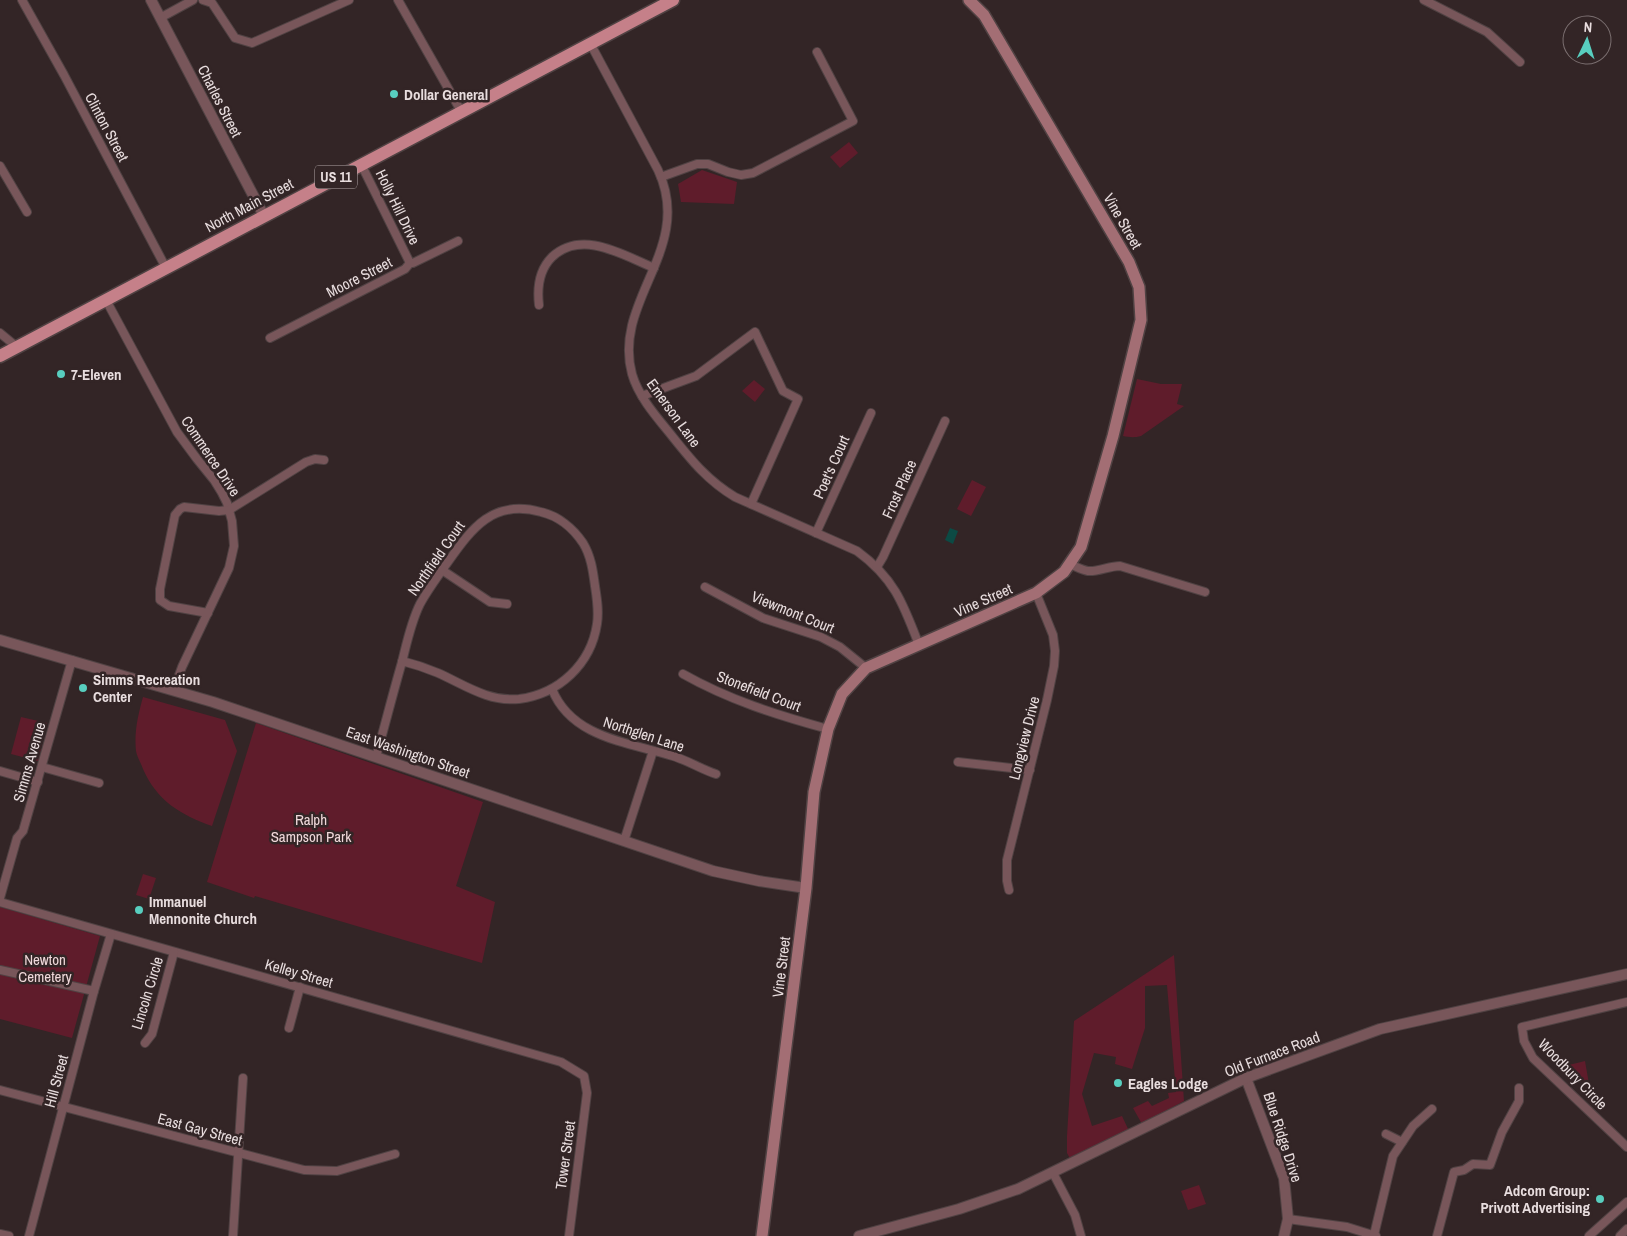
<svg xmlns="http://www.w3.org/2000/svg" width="1627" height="1236" viewBox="0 0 1627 1236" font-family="'Archivo Narrow',sans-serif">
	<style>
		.green { fill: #5f1c2b }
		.water { fill: #0c4a44 }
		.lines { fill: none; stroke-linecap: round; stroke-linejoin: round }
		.minor-casing { stroke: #504243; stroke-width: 10 }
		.tertiary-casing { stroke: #504243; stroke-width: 12 }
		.secondary-casing { stroke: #504243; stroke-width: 14 }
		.primary-casing { stroke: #504243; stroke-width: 15 }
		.minor { stroke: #78565a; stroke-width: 8 }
		.tertiary { stroke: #78565a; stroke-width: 10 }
		.secondary { stroke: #a36e74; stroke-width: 11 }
		.primary { stroke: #c58089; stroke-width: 12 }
		.poi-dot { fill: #58cebf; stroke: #332526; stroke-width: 2 }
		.labels { text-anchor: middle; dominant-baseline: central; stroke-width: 5; stroke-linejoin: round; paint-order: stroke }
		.shield { fill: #332526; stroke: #b2a6a7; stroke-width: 1 }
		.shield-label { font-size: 14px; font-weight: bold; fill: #e8ddde }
		.poi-label { font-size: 15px; font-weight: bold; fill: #e8ddde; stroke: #332526; text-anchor: start }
		.street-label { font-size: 15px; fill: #e8ddde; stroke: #332526 }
		.park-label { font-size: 15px; fill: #f0d8da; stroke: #332526 }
	</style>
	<rect width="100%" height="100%" fill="#332526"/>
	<g class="green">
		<path d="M849,142l9,11 -18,15 -10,-11z"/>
		<path d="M702,170l35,12 -3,22 -53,-2 -3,-18z"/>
		<path d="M1137,379l24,5h21l-5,20 7,2 -43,30c-7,2 -12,1 -18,0z"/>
		<path d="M754,380l11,9 -10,13 -13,-11z"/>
		<path d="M972,480l14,7 -15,29 -14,-7z"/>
		<path d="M143,697l82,23 12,31 -25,75c-31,-11 -55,-25 -69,-57 -2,-6 -6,-12 -7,-18 -2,-19 2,-36 7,-54z"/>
		<path d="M21,717l26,6 -9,38 -27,-7z"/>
		<path d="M256,723l227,79 -27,84 39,16 -13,61 -227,-67 -1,2 -47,-16z"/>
		<path d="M143,874l13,4 -7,21 -13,-4z"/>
		<path d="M0,907l100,29 -28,102 -72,-19z"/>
		<path d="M1174,955l10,146 -42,23 -9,-16 15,-7 4,5 17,-8 -1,-5 8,-1 -9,-107 -22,1v42l-13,41 -17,-5 1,-7 -22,-4 -12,41 10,32 30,-10 7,15 -57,31 -5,-9v-17l7,-115z"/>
		<path d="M1585,1061l4,23 -5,1 -17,-16 2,-4z"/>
		<path d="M1199,1185l7,19 -18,6 -7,-19z"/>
	</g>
	<path class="water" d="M950,528l8,3 -5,13 -8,-4z"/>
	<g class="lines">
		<defs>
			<g id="minor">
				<path d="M22,0l42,75 102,193"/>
				<path d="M203,0l9,3 23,35 17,5 97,-43"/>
				<path d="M398,0l63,111"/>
				<path d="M1424,0l63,32 33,30"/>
				<path d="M160,18l33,-18"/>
				<path d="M590,43l68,127c37,79 -46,130 -26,204 6,21 22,40 36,57 21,26 37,48 67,66l122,54c37,27 46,52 62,94"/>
				<path d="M361,164l49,99"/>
				<path d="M0,166l27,46"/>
				<path d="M661,177l36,-13h11l20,8 13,3 12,-2 100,-52 -36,-69"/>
				<path d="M106,300l71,132 20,27 17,21 8,13 5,10 5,18 2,25 -5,22 -47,99 -8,22"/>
				<path d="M539,305c-2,-17 0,-35 13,-48 30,-28 71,-2 102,11"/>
				<path d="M0,333l17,14"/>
				<path d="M270,338l135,-69 5,-6h3l45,-22"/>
				<path d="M642,396l54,-20 59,-44 28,59 15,8 -47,105"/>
				<path d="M816,533l55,-120"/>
				<path d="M1069,564c6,2 13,6 19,7 10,1 21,-5 32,-5l85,26"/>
				<path d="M877,567l6,-10 62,-136"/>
				<path d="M442,570l48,32 17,2"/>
				<path d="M705,587l58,31 58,19 19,10 26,21"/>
				<path d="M208,613l-39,-7 -9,-6v-11l15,-74 5,-6 4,-2 35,4 10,-1 77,-48 9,-3 9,1"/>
				<path d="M683,674c46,26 94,41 145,55"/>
				<path d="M552,689c19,48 74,53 117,66 17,4 31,14 47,19"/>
				<path d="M376,757c9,-32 17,-64 26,-95 5,-20 9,-40 18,-58 7,-13 16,-25 25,-38 25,-35 46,-68 96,-54 17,4 32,16 42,31 8,13 10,28 12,43 2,13 4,25 2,38 -6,40 -38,70 -78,75 -31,3 -54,-14 -81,-26 -12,-5 -24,-9 -36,-12"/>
				<path d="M958,762l72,8"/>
				<path d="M42,767l57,16"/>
				<path d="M0,771l38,11"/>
				<path d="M624,841l29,-90"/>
				<path d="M1009,890l-2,-9v-21l40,-160 7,-34 1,-15 -2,-16 -17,-42"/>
				<path d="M0,898l17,-60 6,-7 49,-171"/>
				<path d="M0,902l561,160 23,14 3,17 -18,143"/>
				<path d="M0,970l94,21"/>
				<path d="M1627,1002l-105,25 2,14 9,17 94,89"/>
				<path d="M289,1028l11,-41"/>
				<path d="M145,1043l7,-9 22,-82"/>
				<path d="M0,1090l304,80 33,1 58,-17"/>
				<path d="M1386,1134l16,8"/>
				<path d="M1053,1173l22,42 6,21"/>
				<path d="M1288,1219l59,8 29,9"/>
				<path d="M0,1234l9,2"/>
				<path d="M1374,1235l19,-79 20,-30 19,-17"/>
				<path d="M29,1236l65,-245 17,-57"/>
				<path d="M233,1236l10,-158"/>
				<path d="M1437,1236l17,-64 10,-2 9,-6 17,1 12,-33 17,-31v-13"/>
				<path d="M1589,1236l38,-34"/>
				<path d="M1620,1236l7,-7"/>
			</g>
			<g id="tertiary">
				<path d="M151,0l113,216"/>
				<path d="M0,640l213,62 500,169 46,10 47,7"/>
				<path d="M1246,1078l38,100 4,41 -4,17"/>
				<path d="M859,1236l100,-27 59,-20 228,-111 134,-49 247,-55"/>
			</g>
			<path id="secondary" d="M762,1236l44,-348 8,-96 14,-63 14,-35 24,-26 170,-75 28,-21 17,-25 32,-111 28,-116 -2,-33 -10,-25 -145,-247 -15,-15"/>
			<path id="primary" d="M0,356l673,-356"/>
		</defs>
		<use href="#minor" class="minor-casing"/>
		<use href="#tertiary" class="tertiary-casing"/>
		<use href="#secondary" class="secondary-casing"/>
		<use href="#primary" class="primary-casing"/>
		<use href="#minor" class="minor"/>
		<use href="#tertiary" class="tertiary"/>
		<use href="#secondary" class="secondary"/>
		<use href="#primary" class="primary"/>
	</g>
	<g class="poi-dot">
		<circle cx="394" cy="94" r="5"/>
		<circle cx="61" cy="374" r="5"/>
		<circle cx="83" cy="688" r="5"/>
		<circle cx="139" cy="910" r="5"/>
		<circle cx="1118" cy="1083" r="5"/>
		<circle cx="1600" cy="1199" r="5"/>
	</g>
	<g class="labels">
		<rect class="shield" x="315" y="165.5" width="42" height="23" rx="4"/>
		<g class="shield-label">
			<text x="336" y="177">US 11</text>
		</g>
		<g class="poi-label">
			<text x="404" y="94">Dollar General</text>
			<text x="71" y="374">7-Eleven</text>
			<text x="93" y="679">Simms Recreation<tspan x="93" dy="17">Center</tspan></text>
			<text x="149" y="901">Immanuel<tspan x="149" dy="17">Mennonite Church</tspan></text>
			<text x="1128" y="1083">Eagles Lodge</text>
			<text x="1590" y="1190" text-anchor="end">Adcom Group:<tspan x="1590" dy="17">Privott Advertising</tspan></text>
		</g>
		<g class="street-label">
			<text transform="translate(220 101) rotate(63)">Charles Street</text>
			<text transform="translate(107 127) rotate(62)">Clinton Street</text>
			<text transform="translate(249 205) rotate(-28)">North Main Street</text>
			<text transform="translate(398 207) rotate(64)">Holly Hill Drive</text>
			<text transform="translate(1123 221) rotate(60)">Vine Street</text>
			<text transform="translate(359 277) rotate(-27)">Moore Street</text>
			<text transform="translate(674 413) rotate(54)">Emerson Lane</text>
			<text transform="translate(211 456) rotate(56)">Commerce Drive</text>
			<text transform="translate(831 467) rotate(-66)">Poet's Court</text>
			<text transform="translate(899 489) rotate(-66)">Frost Place</text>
			<text transform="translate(436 558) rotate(-55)">Northfield Court</text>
			<text transform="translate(983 600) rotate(-24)">Vine Street</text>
			<text transform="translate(793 612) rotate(22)">Viewmont Court</text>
			<text transform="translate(759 691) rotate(21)">Stonefield Court</text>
			<text transform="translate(644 734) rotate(18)">Northglen Lane</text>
			<text transform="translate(1024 738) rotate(-76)">Longview Drive</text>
			<text transform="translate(408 752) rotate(19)">East Washington Street</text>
			<text transform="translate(29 762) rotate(-74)">Simms Avenue</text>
			<text transform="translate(781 967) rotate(-83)">Vine Street</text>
			<text transform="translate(299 973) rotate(16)">Kelley Street</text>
			<text transform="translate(147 993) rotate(-73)">Lincoln Circle</text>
			<text transform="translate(1272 1054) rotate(-21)">Old Furnace Road</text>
			<text transform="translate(1573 1074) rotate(46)">Woodbury Circle</text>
			<text transform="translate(56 1081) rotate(-75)">Hill Street</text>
			<text transform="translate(200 1129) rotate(15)">East Gay Street</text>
			<text transform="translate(1283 1137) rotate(72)">Blue Ridge Drive</text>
			<text transform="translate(565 1155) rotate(-82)">Tower Street</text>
		</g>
		<g class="park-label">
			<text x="311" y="819">Ralph<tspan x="311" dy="17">Sampson Park</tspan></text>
			<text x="45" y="959">Newton<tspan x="45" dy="17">Cemetery</tspan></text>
		</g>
	</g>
	<g transform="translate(1587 40) rotate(4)"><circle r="24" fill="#332526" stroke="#7b6f70"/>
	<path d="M0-4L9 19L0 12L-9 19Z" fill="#58cebf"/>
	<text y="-8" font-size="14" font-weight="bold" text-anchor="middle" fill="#e8ddde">N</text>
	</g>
</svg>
